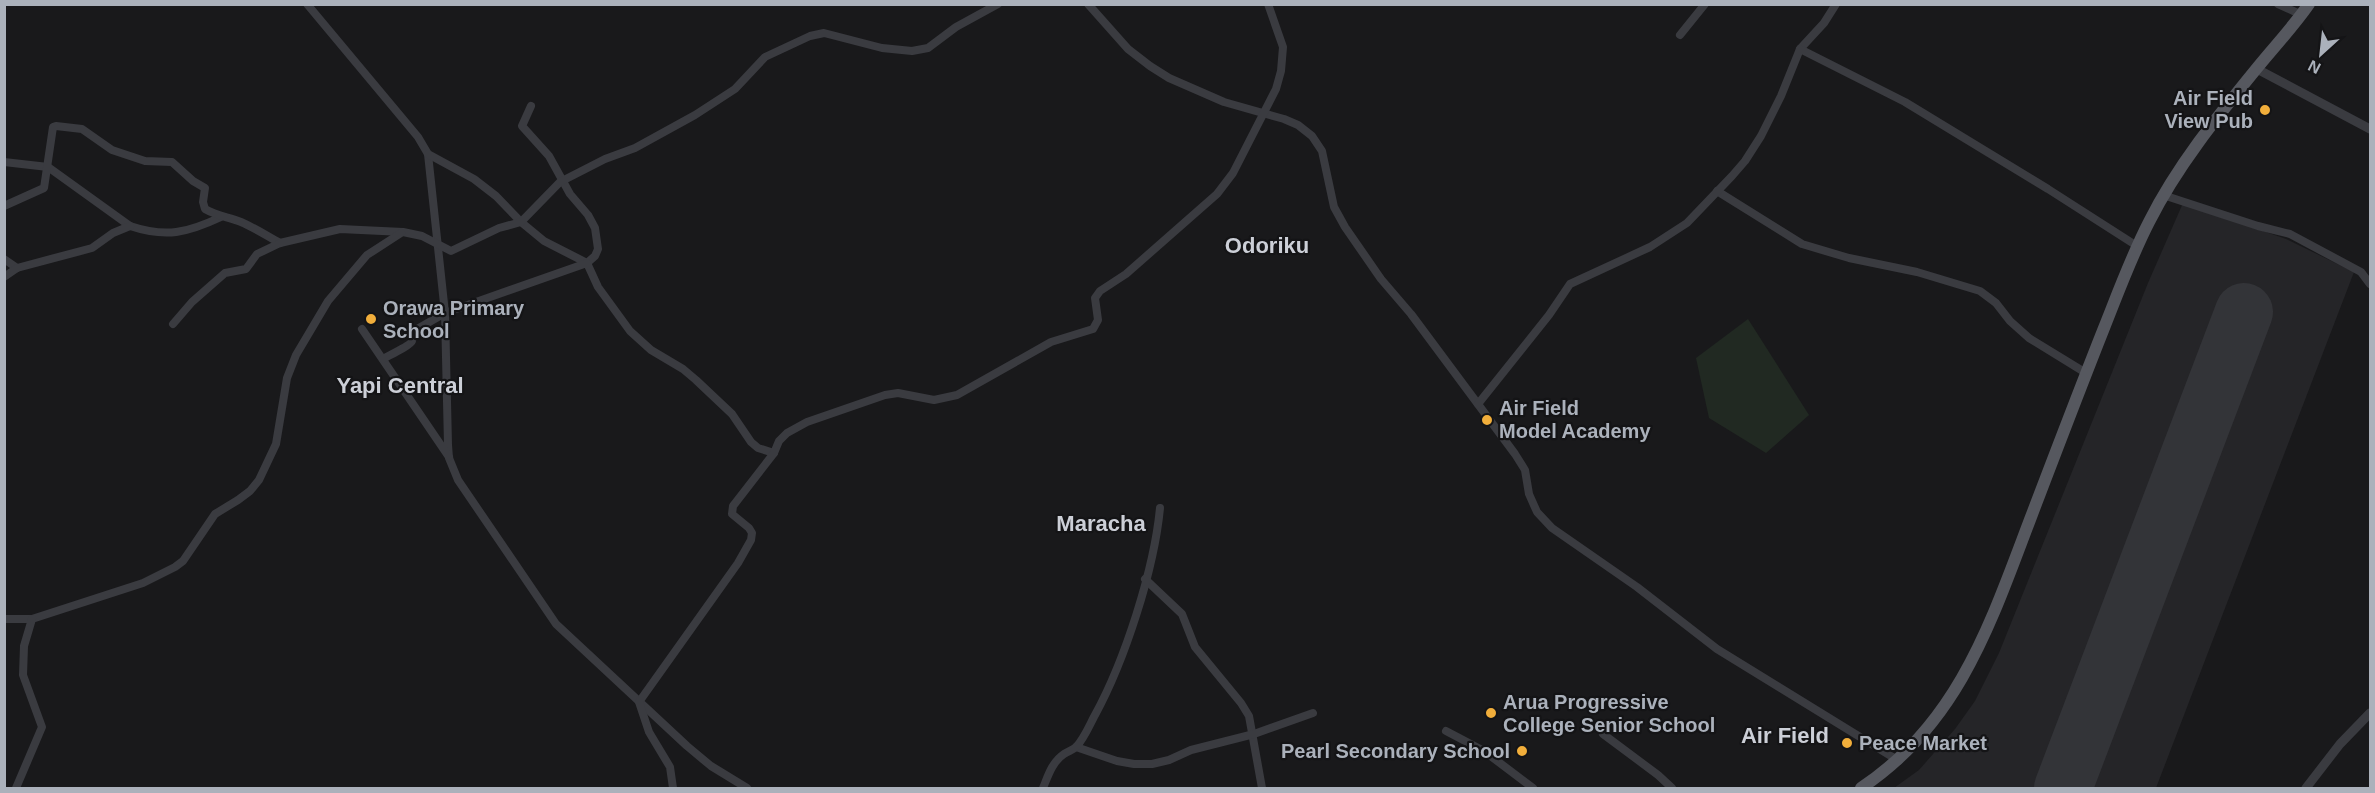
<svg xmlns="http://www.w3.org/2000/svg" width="2375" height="793" viewBox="0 0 2375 793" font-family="Helvetica,sans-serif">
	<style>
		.built { fill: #252528 }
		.green { fill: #212922 }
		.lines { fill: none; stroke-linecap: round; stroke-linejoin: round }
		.runway { stroke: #333438; stroke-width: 58 }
		.minor { stroke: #3a3b40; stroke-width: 8 }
		.tertiary { stroke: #3a3b40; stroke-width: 9 }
		.primary { stroke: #56585f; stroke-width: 12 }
		.poi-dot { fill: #f1ae3b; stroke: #141416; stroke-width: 2 }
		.labels { text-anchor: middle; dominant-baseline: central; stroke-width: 4.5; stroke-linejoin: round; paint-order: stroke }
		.poi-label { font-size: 20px; font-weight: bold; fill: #abb1bb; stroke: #141416; text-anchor: start }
		.quarter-label { font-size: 22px; font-weight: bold; fill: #cccfd7; stroke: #141416 }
	</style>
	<rect width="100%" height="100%" fill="#19191b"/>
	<path class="built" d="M2183,203l103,36 68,33 -198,516h-262l25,-18 36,-41 20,-28 24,-48 149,-370z"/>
	<path class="green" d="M1748,319l61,96 -43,38 -57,-35 -13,-60z"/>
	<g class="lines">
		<path class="runway" d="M2063,788l181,-476"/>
		<g class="minor">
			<path d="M307,4l111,133 10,17 17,159 3,132 1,13 9,22 98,144 131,122 24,20 36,22"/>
			<path d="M1088,4l40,45 22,17 19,12 55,24 60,17 14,6 14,11 10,15 12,56 11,20 36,52 30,35 104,140 10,16 4,24 8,18 15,16 85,59 80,62 182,112"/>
			<path d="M2278,4l24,11"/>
			<path d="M1680,35l25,-31"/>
			<path d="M1800,49l24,-26 12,-19"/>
			<path d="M428,154l46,25 22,17 25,26 23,19 43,22 8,-7 3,-7 -3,-21 -7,-13 -18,-21 -21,-38 -27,-30 9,-20"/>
			<path d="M4,162l44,5 82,59c36,12 57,7 91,-9"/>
			<path d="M1717,191l85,53 47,14 68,14 63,19 16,12 14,18 19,17 57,35"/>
			<path d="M2163,195l95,31 32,8 71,38 9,12"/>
			<path d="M4,206l40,-18 9,-61 3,-1 26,3 30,21 33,11 27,1 21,19 12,7 -2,14 2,7c12,7 24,8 36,13 14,6 26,14 39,21"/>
			<path d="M4,259l13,9"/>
			<path d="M4,277l13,-9 75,-20 21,-15 17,-7"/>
			<path d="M173,324l19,-22 33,-29 21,-4 11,-15 23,-11 60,-14 63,3 19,4 29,15 48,-23 22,-6 39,-40 45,-23 30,-11 60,-33 40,-26 30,-32 45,-21 14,-3 58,15 30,3 16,-3 28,-21 42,-23"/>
			<path d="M362,329l87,128"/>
			<path d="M383,359c5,-3 28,-14 29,-18 1,-3 0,-6 0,-9l33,-19 142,-50 11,24 32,44 21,19 32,19 13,11 36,34 19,28 7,6 16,5"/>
			<path d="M1478,404l71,-89 21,-31 80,-37 37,-24 45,-47 13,-15 16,-25 20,-40 19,-47 105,53 143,87 89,57"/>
			<path d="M1145,579l37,35 13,33 46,56 8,13 13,72"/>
			<path d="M4,619h28l111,-36 32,-16 8,-6 32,-47 23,-14 12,-9 9,-11 17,-36 11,-66 9,-23 32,-54 39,-46 34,-22"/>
			<path d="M1446,731l38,20 49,37"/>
			<path d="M1603,734l55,41 14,13"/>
			<path d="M1076,747l41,14 17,3h18l17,-4 22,-10 63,-16 59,-21"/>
			<path d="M16,788l26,-61 -19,-52 1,-29 8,-27"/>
			<path d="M673,788l-3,-21 -21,-35 -10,-30 99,-139 13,-23 1,-7 -3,-5 -17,-14 1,-8 41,-53 5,-12 8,-8 20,-11 78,-27 13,-2 36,7 23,-5 94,-53 42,-13 5,-9 -3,-22 5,-7 26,-17 91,-80 16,-21 43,-84 5,-18 2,-24 -15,-43"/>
			<path d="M1043,788c5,-12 9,-26 21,-34 4,-3 9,-4 12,-7 8,-8 14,-23 19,-32 30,-55 59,-145 65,-207"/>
		</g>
		<g class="tertiary">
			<path d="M2257,69l113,60"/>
			<path d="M2306,788l34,-44 30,-31"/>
		</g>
		<path class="primary" d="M1861,788c98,-65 130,-166 170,-271 24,-63 48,-126 73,-189 14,-35 27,-71 45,-106 28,-56 68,-105 108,-154 17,-21 36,-41 52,-64"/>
	</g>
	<g class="poi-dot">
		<circle cx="2265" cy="110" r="6"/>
		<circle cx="371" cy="319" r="6"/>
		<circle cx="1487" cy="420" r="6"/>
		<circle cx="1491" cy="713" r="6"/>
		<circle cx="1847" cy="743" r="6"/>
		<circle cx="1522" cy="751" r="6"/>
	</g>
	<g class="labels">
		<g class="poi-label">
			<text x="2253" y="98" text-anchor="end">Air Field<tspan x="2253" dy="23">View Pub</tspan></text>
			<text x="383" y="308">Orawa Primary<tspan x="383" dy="23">School</tspan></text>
			<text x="1499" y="408">Air Field<tspan x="1499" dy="23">Model Academy</tspan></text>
			<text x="1503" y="702">Arua Progressive<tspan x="1503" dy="23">College Senior School</tspan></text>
			<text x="1859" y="743">Peace Market</text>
			<text x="1510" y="751" text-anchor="end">Pearl Secondary School</text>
		</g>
		<g class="quarter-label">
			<text x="1267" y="245">Odoriku</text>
			<text x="400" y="385">Yapi Central</text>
			<text x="1101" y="523">Maracha</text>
			<text x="1785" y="735">Air Field</text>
		</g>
	</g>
	<rect width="2375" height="793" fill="none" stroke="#abb1bb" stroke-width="12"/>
	<g transform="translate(2321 54) rotate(207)" stroke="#141416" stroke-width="4.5" paint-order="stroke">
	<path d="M0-4.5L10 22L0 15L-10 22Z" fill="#abb1bb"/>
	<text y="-9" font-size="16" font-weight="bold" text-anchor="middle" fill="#abb1bb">N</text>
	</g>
</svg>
